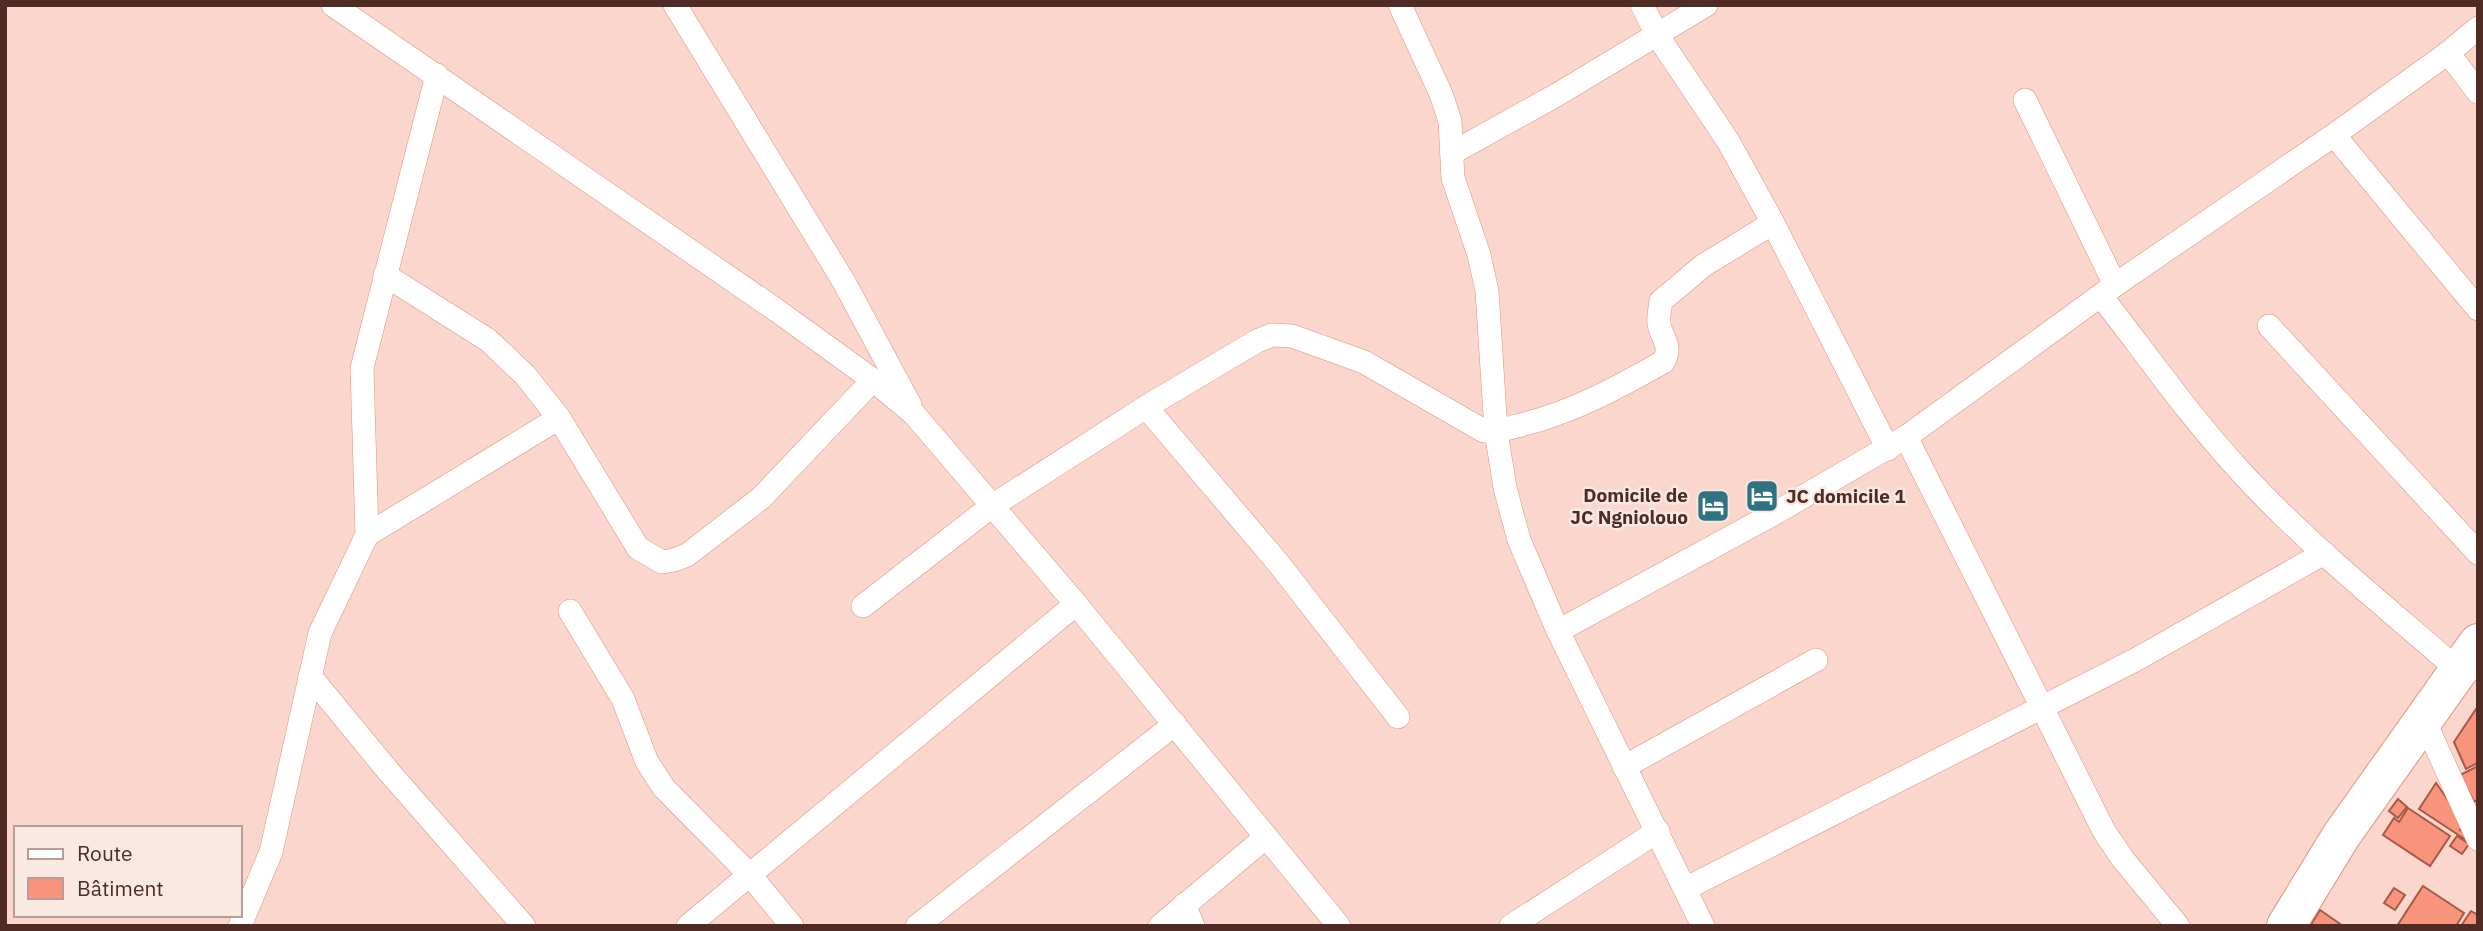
<svg xmlns="http://www.w3.org/2000/svg" width="2483" height="931" viewBox="0 0 2483 931" font-family="'IBM Plex Sans',sans-serif">
	<style>
		.building { fill: #f8947b; stroke: #a75945; stroke-width: 2 }
		.lines { fill: none; stroke-linecap: round; stroke-linejoin: round }
		.street-casing { stroke: #e4907b; stroke-width: 24 }
		.highway-casing { stroke: #e4907b; stroke-width: 40 }
		.street { stroke: #fff; stroke-width: 23 }
		.highway { stroke: #fff; stroke-width: 38 }
		.labels { text-anchor: middle; dominant-baseline: central; stroke-width: 5; stroke-linejoin: round; paint-order: stroke }
		.poi-label { font-size: 19px; font-weight: bold; fill: #4f2c23; stroke: #fae8e3; text-anchor: end }
	</style>
	<rect width="100%" height="100%" fill="#fad6cc"/>
	<g class="building">
		<path d="M2478,706v57l-12,6 -12,-27z"/>
		<path d="M2478,766v34l-4,2 -14,-27z"/>
		<path d="M2436,783l28,40 -4,7 12,8 -3,4 -50,-33z"/>
		<path d="M2398,799l9,8 -9,11 -9,-7z"/>
		<path d="M2408,808l42,28 -20,30 -47,-31 11,-17 5,4z"/>
		<path d="M2457,836l12,8 -7,10 -12,-8z"/>
		<path d="M2423,886l41,27 -8,13h-59z"/>
		<path d="M2394,888l11,7 -10,15 -11,-7z"/>
		<path d="M2320,910l23,16h-33z"/>
		<path d="M2471,911l7,4v11h-17z"/>
	</g>
	<g class="lines">
		<defs>
			<g id="street">
				<path d="M333,5l446,307 94,68 41,34 162,190 263,322"/>
				<path d="M675,5l169,277 66,123"/>
				<path d="M1400,5l41,89 9,27 3,57 26,77 8,36 9,140 9,57 14,52 39,91 145,295"/>
				<path d="M1642,5l15,30 71,106 45,82 115,226"/>
				<path d="M2448,53l30,39"/>
				<path d="M2025,100l90,185"/>
				<path d="M2334,135l144,174"/>
				<path d="M1452,153l108,-60 146,-88"/>
				<path d="M385,275l103,65 37,35 34,43 79,130 24,14 12,-2 13,-5 74,-57 112,-118"/>
				<path d="M2101,296c46,59 89,121 140,176 66,72 144,134 217,198l10,1"/>
				<path d="M2269,326l209,227"/>
				<path d="M1146,407l133,157 119,153"/>
				<path d="M1906,437l198,394 18,27 56,68"/>
				<path d="M367,535l192,-117"/>
				<path d="M863,606l129,-100 154,-99 111,-66 15,-6 20,1 72,26 120,69c13,1 24,-3 37,-6 52,-13 96,-37 142,-63 10,-15 -1,-23 -4,-38 -1,-8 1,-15 2,-23l43,-36 69,-42"/>
				<path d="M570,611l53,88 24,63 17,26 85,86 43,52"/>
				<path d="M1558,631l219,-119 129,-75 209,-152 219,-150 114,-82 30,-25"/>
				<path d="M310,676l79,96 135,154"/>
				<path d="M2423,718l55,121"/>
				<path d="M1624,767l192,-107"/>
				<path d="M1685,889l452,-230 187,-106"/>
				<path d="M1184,905l9,21"/>
				<path d="M240,926l31,-74 49,-219 47,-98 -5,-167 75,-293"/>
				<path d="M688,926l388,-322"/>
				<path d="M917,926l258,-202"/>
				<path d="M1160,926l106,-89"/>
				<path d="M1511,926l147,-95"/>
			</g>
			<path id="highway" d="M2286,926l55,-90 137,-193"/>
		</defs>
		<use href="#street" class="street-casing"/>
		<use href="#highway" class="highway-casing"/>
		<use href="#street" class="street"/>
		<use href="#highway" class="highway"/>
	</g>
	<defs>
		<symbol id="hotel-square" viewBox="-11 -11 22 22"><rect x="-9" y="-9" width="18" height="18" rx="4" fill="#2f7382" stroke="#fae8e3"/><path d="M-6-4.5h1.5V1H6V5H4.5V3h-9V5H-6ZM-4 0a1.8 1.8 0 1 1 3.6 0ZM.5 0V-2.5h3Q6-2.5 6 0Z" fill="#fff"/></symbol>
	</defs>
	<g fill-rule="evenodd">
		<use href="#hotel-square" x="1743" y="477" width="38" height="38"/>
		<use href="#hotel-square" x="1694" y="487" width="38" height="38"/>
	</g>
	<g class="labels">
		<g class="poi-label">
			<text x="1688" y="495">Domicile de<tspan x="1688" dy="22">JC Ngniolouo</tspan></text>
			<text x="1786" y="496" text-anchor="start">JC domicile 1</text>
		</g>
	</g>
	<rect width="2483" height="931" fill="none" stroke="#4f2c23" stroke-width="14"/>
	<rect x="14" y="826" width="228" height="91" fill="#fae8e3" stroke="#b69d96" stroke-width="2"/>
	<rect x="28" y="849" width="35" height="10" fill="#ffffff" stroke="#b69d96" stroke-width="2"/>
	<text x="77" y="861" font-size="21" fill="#4f2c23">Route</text>
	<rect x="28" y="878" width="35" height="21" fill="#f8947b" stroke="#b69d96" stroke-width="2"/>
	<text x="77" y="896" font-size="21" fill="#4f2c23">Bâtiment</text>
</svg>
